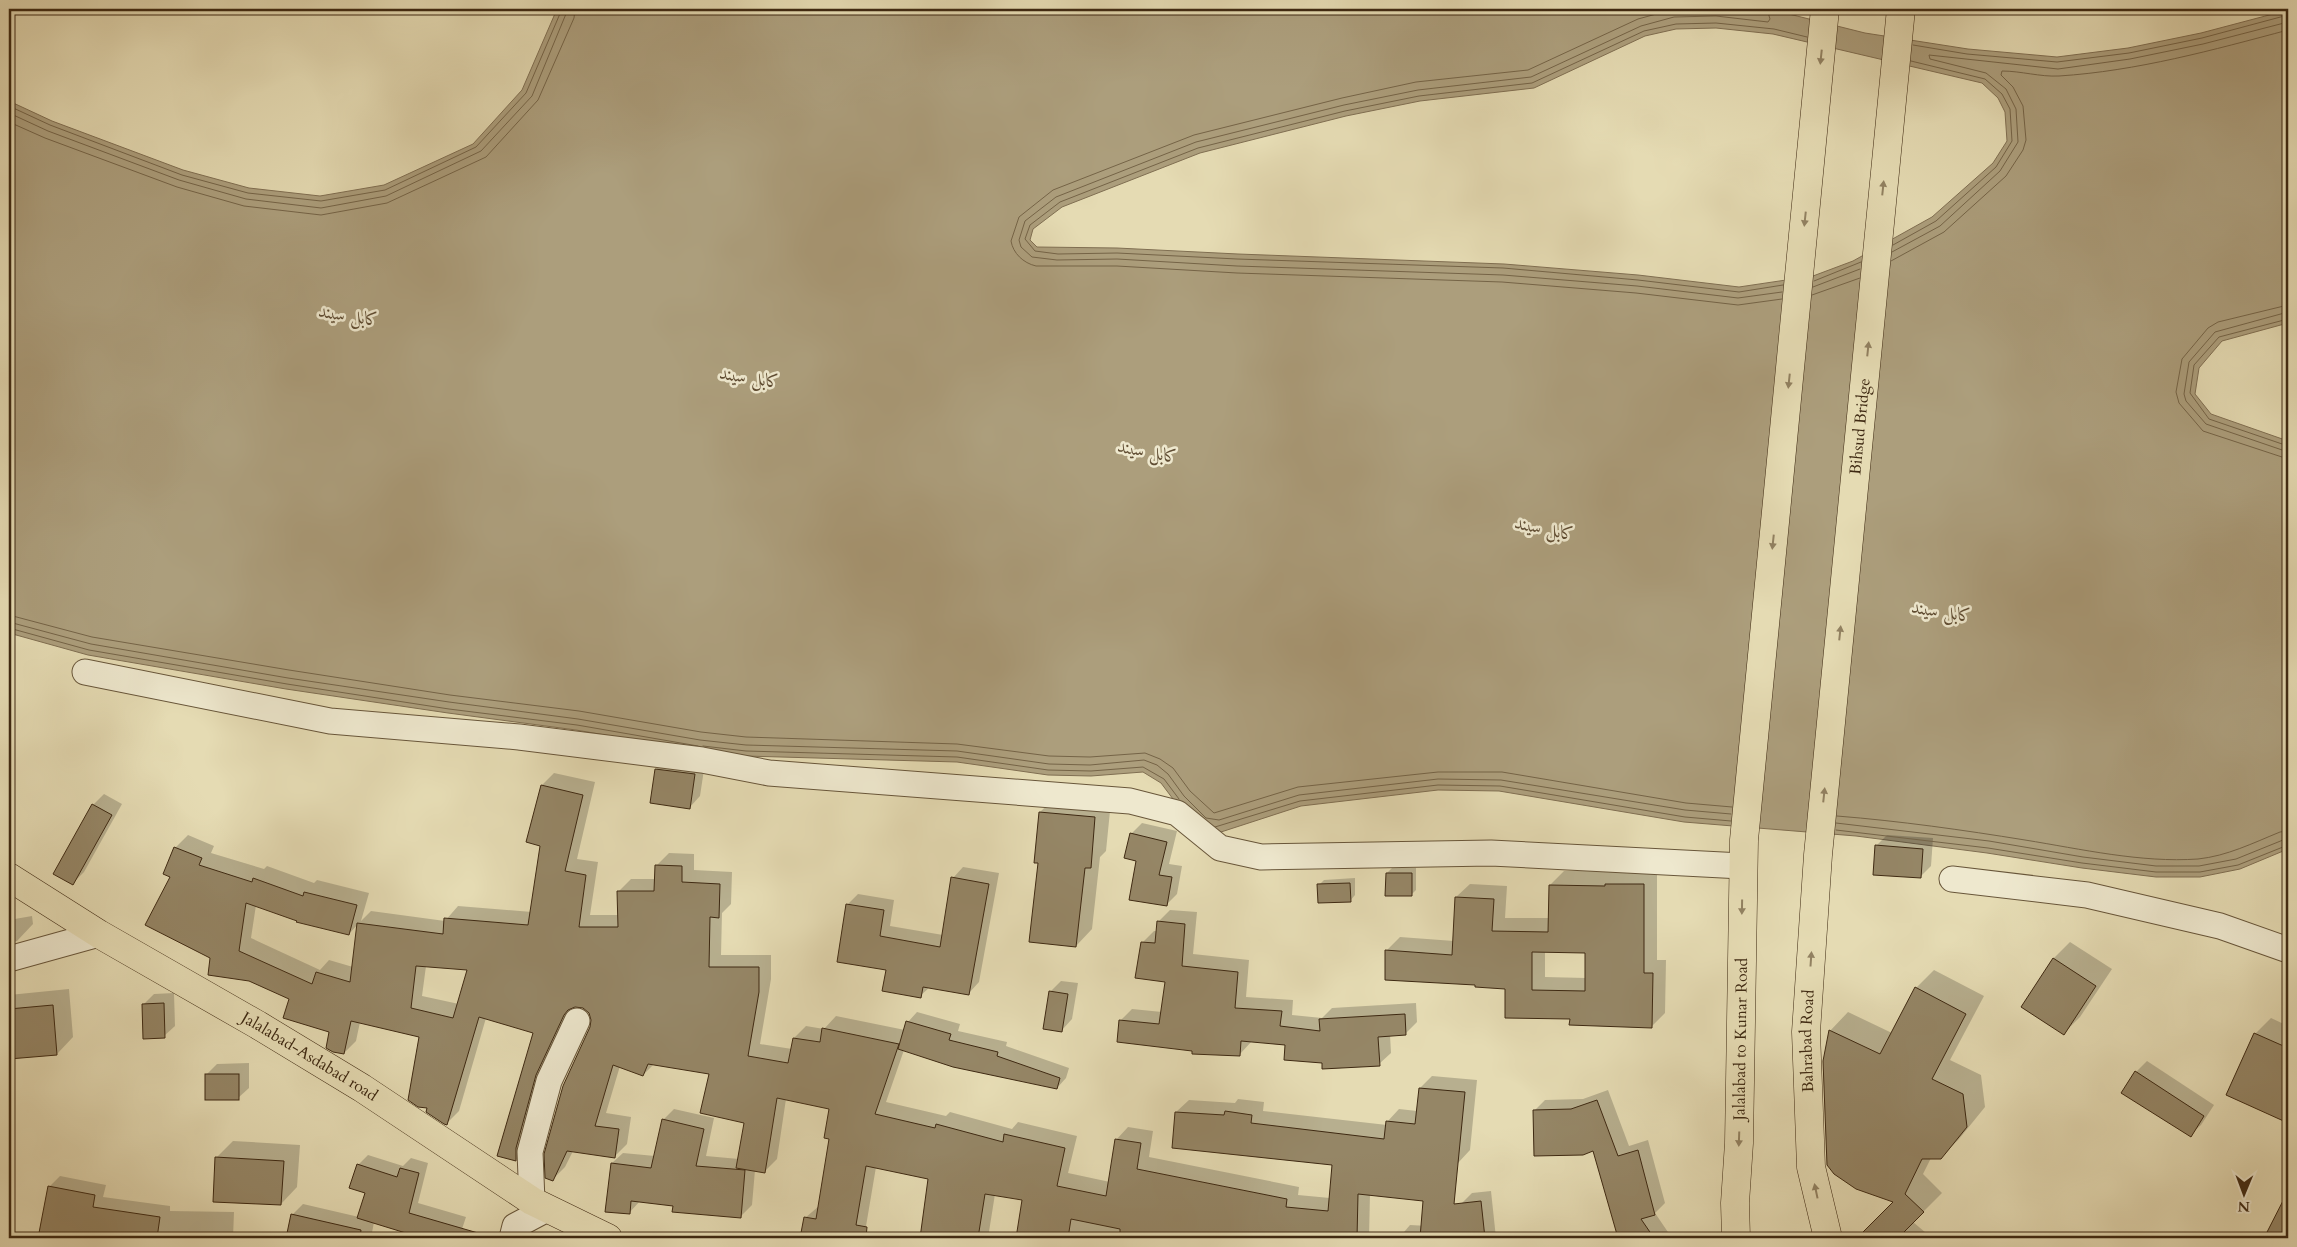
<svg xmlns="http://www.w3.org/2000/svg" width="2297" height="1247" viewBox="0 0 2297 1247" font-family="Cardo,Amiri,serif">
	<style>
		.water { fill: #ac9e7c; stroke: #806f52; fill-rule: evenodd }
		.shadow { fill: #0003; fill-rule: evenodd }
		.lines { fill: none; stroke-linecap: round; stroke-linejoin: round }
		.shore { stroke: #756447; stroke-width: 1 }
		.building { fill: #958666; stroke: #3e2912; fill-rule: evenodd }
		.street-casing { stroke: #68563a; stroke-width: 27 }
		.primary-casing { stroke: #3e2912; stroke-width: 29 }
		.street { stroke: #eee8ce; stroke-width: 25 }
		.primary { stroke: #e5dbb3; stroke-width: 28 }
		.oneway { fill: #928262 }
		.labels { text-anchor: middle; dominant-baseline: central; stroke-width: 5; stroke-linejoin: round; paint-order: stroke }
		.street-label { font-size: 16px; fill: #3e2912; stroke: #eee8ce }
		.water-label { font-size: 18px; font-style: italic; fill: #5f4c32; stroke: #eee8ce }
	</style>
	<rect width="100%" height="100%" fill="#e5dbb3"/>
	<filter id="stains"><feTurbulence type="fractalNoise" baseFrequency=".004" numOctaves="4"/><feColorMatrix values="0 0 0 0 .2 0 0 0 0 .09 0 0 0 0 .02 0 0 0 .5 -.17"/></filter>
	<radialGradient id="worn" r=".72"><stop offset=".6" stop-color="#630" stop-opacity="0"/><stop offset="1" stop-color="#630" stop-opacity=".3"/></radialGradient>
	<path class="water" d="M557,9h1212l96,24 103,16 89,8 71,-9 73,-15 87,-23v313l-66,18 -23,27 -4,26 16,20 77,27v408l-48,20 -40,8h-44l-74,-9 -95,-15 -131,-17 -172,-14 -185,-31 -61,-1 -137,16 -80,26 -11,-1 -34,-28 -15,-20 -18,-11 -52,4 -43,-1 -91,-13 -212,-6 -47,-5 -122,-21 -128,-17 -162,-24 -198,-34 -79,-22v-532l43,20 131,49 66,18 71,8 64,-11 89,-41 49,-54zM1716,28l57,6 209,49 16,15 7,14 2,29 -14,22 -61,54 -79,44 -40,15 -74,11 -101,-12 -134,-11 -266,-10 -121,-6 -80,-1 -7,-7 3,-11 29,-22 138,-54 146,-37 74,-15 114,-13 111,-52 31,-7z"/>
	<g class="shadow">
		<path d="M667,758l38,5 -5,33 -10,11 -34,-38z"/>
		<path d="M554,773l41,9 -18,77 21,3 -8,53h29v-24l12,-12h25v-13l13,-13 25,1v16l38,2 -1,32 -9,9 -1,42h50v24l-11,65 32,5 2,-11 12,-12 18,3 12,-13 69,14 3,-8 9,-10 43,12 -2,7 49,11 -1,4 63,22 -3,10 -9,10 -153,-38 -18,52 60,14 4,-4 62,17 6,-7 59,14 -9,37 42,9 6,-42 12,-13 25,4 -4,26 150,30 -1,8 32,3 3,-34 -157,-52 13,-12 46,3 3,-4 26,3 -1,9 124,14v-3l12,-13 18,2 3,-23 12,-12 45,4 -7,70 -12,13 -88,31 -1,44h-352l7,-39 -29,-5 -7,44h-67l8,-60 -53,-11 -12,71h-62l3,-20 14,-12 12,-68 -1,-30 -44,-9 -9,60 -12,12 -10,-1 -3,35 -11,11 -101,-15 -11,12 -17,-50 11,-10 32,3 8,-36 11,-11 40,9 -8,38 33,3 6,-37 -35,-49 -56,-9 -11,11 -23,-9 -14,47 25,4 -4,27 -13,13 -41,-6 -8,16 -13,13 39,-153 2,-7 -3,-8 -6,-5 -10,-1 -26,55 -20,87 -12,12 -17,-5 36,-123 -49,-14 -27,93 -12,12 -18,-16 -9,-71 -60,-14 -4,19 -12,12 -13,-21 -41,-34 -78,-41 -40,-81 3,-28 13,-13 26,11 -3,7 53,16 3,-3 47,17 3,-3 52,13 -8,28 10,-10 74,10 13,-15 74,6 10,-67 -14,-4 14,-56zM256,905l93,29 9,-10 -5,43 -24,-7 -9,10 -69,-32zM426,966l43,3 -10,35 -37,-8z"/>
		<path d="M104,794l18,10 -38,68 -11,11 20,-78z"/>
		<path d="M1057,796l54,5 -5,50 -6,6 -8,72 -16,17 -37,-84 1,-50z"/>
		<path d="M1142,823l35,8 -8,33 13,2 -5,28 -11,11 -28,-45 -7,-26z"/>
		<path d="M1887,835l46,3 -2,28 -11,11 -44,-31z"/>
		<path d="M963,867l36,6 -20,109 -10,11 -39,-6 -10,9 -33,-27 -40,-64 11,-11 36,6 -4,26 53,9 10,-57z"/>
		<path d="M1392,868h24v22l-5,5 -24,-22z"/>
		<path d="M1564,871h93v89h9l-1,53 -13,13 -81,-8 -65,-30 -30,-4 -90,-33 14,-14 54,4 2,-44 14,-13 37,2 -2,32h44l1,-33zM1545,951l41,1v26l-41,-1z"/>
		<path d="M1355,878v17l-5,6 -31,-16 5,-5z"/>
		<path d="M1170,910l27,2 -4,42 56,6 -3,37 47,3 -1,15 30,3 10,-10 84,-5 1,19 -12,12 -15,1 1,18 -12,11 -92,-21 -35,-2 -12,13 -46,-4 -73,-30 11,-11 30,3 4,-31 -24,-38 12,-12h3l1,-9z"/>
		<path d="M32,916l1,8 -16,17 -8,2v-23z"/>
		<path d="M2070,942l42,27 -32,48 -16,16 -10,-75z"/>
		<path d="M1934,970l50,26 -34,64 31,15 4,32 -26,32 -19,19h-9l-8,16 19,19 -29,29 19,16h-73l36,-36 -65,-171 18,-19 44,21 24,-45z"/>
		<path d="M1061,981l17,2 -6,36 -10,11 -12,-38z"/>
		<path d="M69,989l4,48 -16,17 -48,4v-63z"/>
		<path d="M174,993l1,33 -11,10 -21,-31 11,-11z"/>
		<path d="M2271,1018l17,8v96l-61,-27 28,-61z"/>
		<path d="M2147,1061l67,44 -13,20 -11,10 -54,-63z"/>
		<path d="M249,1063v25l-11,10 -32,-23 11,-11z"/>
		<path d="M1608,1090l21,56 19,-6 17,63 -10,10 17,25h-52l-26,-88 -60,-39 11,-11 38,-1z"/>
		<path d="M233,1141l67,4 -3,42 -16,17 -65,-46z"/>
		<path d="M368,1155l35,11 8,-8 17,5 -10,40 48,14 -7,21h-39l1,-2 -47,-14 -3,16h-84l5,-23 11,-11 56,13 7,-25 -8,-27z"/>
		<path d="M60,1176l46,9 -3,12 67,9v5l64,1 -1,26h-40l-7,-3 -2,3 -144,-1 9,-50z"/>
		<path d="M1491,1191l5,47h-31l-4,-34 11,-11z"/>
		<path d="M2288,1194v44h-22z"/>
		<path d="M1410,1225l36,2 -1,11h-46z"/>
		<path d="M568,1232l15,6h-21z"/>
	</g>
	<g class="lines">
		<g class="shore">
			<path d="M1759,9l-2,4 -41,-4 -45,1 -33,9 -110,51 -112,12 -74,16 -148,37 -141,55 -34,27 -8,24c2,12 12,22 25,25h81l120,7 265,9 134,11 102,12 44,-6"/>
			<path d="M1767,9l3,10 -2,3 -52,-6 -42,1 -33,9 -110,51 -113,13 -74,15 -148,37 -140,55 -31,24 -6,19 2,7 11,10 25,3 60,-1 120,7 266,9 134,11 101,12 44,-6"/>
			<path d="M1913,45l54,9 90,8 72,-9 73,-15 86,-23"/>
			<path d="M9,106l41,19 132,50 66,18 73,8 64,-11 91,-43 50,-54 36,-84"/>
			<path d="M9,113l39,18 131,49 67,19 75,9 65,-12 95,-45 51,-55 36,-87"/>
			<path d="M9,122l36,16 132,49 67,19 77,9 66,-12 99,-46 52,-57 36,-82 1,-9"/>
			<path d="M1893,245l43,-24 60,-54 16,-26 -2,-32 -8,-15 -17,-15 -74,-18"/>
			<path d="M1892,252l48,-26 60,-55 18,-29 -2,-33 -10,-20 -20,-16 -56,-14 -1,-4 129,14 72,-10 73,-15 85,-22"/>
			<path d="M1891,261l53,-29 62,-56 17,-26 3,-10 -3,-34 -10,-19 -12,-12 1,-4c19,0 38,6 57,5 78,-5 154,-26 229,-46"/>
			<path d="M1814,281l47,-19"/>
			<path d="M1783,285l-44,7 -101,-12 -135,-12 -266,-9 -120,-6 -59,1 -23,-3 -10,-12 5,-14 30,-23 138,-54 147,-37 74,-15 113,-13 112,-52 32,-7 40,-1 58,6 33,8"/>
			<path d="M1813,287l47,-18"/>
			<path d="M1812,295l48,-17"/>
			<path d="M2288,305l-70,17 -10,6 -26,31 -6,33 3,11 24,28 85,28"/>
			<path d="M2288,312l-73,20 -26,30 -5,32 2,7 20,23 82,28"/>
			<path d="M2288,319l-69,18 -25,28 -4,28 19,26 79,27"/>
			<path d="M9,615l83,22 197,33 161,25 129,16 122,21 45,5 211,7 92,12 41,1 55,-4 15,6 13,9 17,23 24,22 84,-26 140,-15h64l184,31 46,4"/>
			<path d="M9,622l82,22 197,34 161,24 129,17 122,21 46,5 211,6 92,13 41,1 54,-5 13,5 11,9 16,22 22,22 13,2 80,-25 139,-16 63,1 184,30 46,4"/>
			<path d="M9,628l80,22 198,34 162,25 128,16 121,21"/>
			<path d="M703,746l43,5 211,6 91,13 43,1 52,-4 21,12 15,20"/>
			<path d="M1837,816c63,5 126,14 188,24 56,9 116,23 173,19 29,-3 55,-16 82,-27l8,-1"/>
			<path d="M1836,823l153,18 94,16 73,9h43l37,-7 52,-21"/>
			<path d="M1215,827l85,-26 138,-16 62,1 185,31 46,4"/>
			<path d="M1836,830l152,18 94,15 74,9h44l38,-7 50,-20"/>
		</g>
	</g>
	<g class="building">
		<path d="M655,769l40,5 -5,35 -40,-6z"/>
		<path d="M541,785l42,10 -18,76 21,4 -7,52h39l-1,-36h37l1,-26 27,1v16l38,2 -1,34 -9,-1 -1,50h50v25l-11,64 40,7 5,-25 27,4 2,-14 77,16 -24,70 60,14 1,-4 67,18 1,-8 61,14 -8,38 49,10 9,-57 26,4 -4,26 150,30 -1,8 42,4 4,-46 -160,-17 3,-36 49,3 1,-4 27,4 -1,8 133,16 2,-18 29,3 4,-36 46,4 -11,112 27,-3 4,37h-65l3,-37 -65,-7 -1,44h-237v-9l-49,-10 -3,19h-52l6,-38 -37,-6 -7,44h-58l8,-59 -62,-13 -10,59 11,2 -1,11h-66l4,-21 12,2 13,-80 -5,-1 5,-29 -52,-11 -12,75 -29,-5 8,-45 -44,-10 9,-39 -61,-10 -5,12 -30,-11 -18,61 24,3 -4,29 -48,-7 -14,30 -8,-3 -1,-24 19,-68 27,-59 1,-7 -2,-7 -6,-5 -8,-1 -7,3 -4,5 -28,60 -20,73v13l-19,-5 36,-123 -54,-16 -32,108 -3,-1 -18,-12 1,-4 -9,-1 -10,-7 11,-63 -68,-16 -7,33 -11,-2 -7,-4 3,-16 -46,-14 6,-19 -40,-18 -41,-6 2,-17 -65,-33 25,-48 -7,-3 11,-27 28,11 -3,7 53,17 1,-4 50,18 1,-4 53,13 -8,30 -53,-13 1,-1 -51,-18 -7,48 73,33 4,-12 34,10 7,-59 86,11 1,-16 84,7 12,-79 -14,-4zM416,966l51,4 -14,48 -42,-10z"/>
		<path d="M92,804l20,11 -39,70 -20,-11z"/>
		<path d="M1039,812l56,5 -4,51h-6l-9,79 -47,-5 9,-79h-4z"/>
		<path d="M1130,833l37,9 -8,33 13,2 -5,29 -38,-6 7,-39 -12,-3z"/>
		<path d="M1875,845l48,4 -2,29 -48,-3z"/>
		<path d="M1386,873h26v23h-27z"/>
		<path d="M951,877l38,7 -20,111 -46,-8 -2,11 -39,-7 4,-21 -49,-8 9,-58 38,6 -4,26 60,11z"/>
		<path d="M1350,883l1,19 -33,1 -1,-19z"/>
		<path d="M1605,884h39v89h9l-1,55 -83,-3 1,-6 -65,-1v-29l-30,-2v-2l-90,-5v-30l67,5 3,-58 39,2 -2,32 56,1 1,-47 56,1zM1532,952l53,1v38l-53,-1z"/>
		<path d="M1157,921l28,3 -3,42 56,6 -3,36 47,3 -2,15 40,5 -1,-12 86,-5 1,21 -28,2 2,29 -58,3v-6l-38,-3 1,-15 -44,-4 -1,15 -48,-2v-3l-75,-9 2,-22 40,4 6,-42 -30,-4 6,-36 14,1z"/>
		<path d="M2053,958l43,28 -32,49 -43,-28z"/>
		<path d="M1915,987l51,27 -34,65 31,15 4,33 -26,32h-19l-17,35 19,18 -26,26h-41l36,-36 -37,-13 -22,-15 -7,-9 -4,-104 6,-31 51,24z"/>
		<path d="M1049,991l19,3 -6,38 -19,-3z"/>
		<path d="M164,1003l1,35 -22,1 -1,-35z"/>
		<path d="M53,1005l4,50 -48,4v-50z"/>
		<path d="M906,1021l45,13 -2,6 49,12 -1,4 63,22 -3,11 -104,-22 -55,-18z"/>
		<path d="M2254,1033l34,15v75l-62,-28z"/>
		<path d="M2135,1071l69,45 -13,21 -70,-44z"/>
		<rect x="205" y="1074" width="34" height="26"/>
		<path d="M1597,1100l21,56 20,-6 17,65 -14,4 13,19h-36l-25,-87 -10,4 -49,1 -1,-46 38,-1z"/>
		<path d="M662,1119l42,10 -8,37 49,4 -4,48 -69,-6 1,-6 -42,-5 -1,13 -25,-2 6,-49 40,5z"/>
		<path d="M215,1157l69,4 -3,44 -68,-3z"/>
		<path d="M357,1164l40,13 3,-9 19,5 -10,40 69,20 -1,5h-55l-65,-20 8,-25 -16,-5z"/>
		<path d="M48,1186l47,9 -2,12 67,10 -3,21h-119z"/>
		<path d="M2288,1191v47h-24z"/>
		<path d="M291,1214l70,16 -1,8h-74z"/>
	</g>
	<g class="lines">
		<defs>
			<g id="street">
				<path d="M85,672l245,49 189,16 183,23 67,13 361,28 47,12 43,35 41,9 230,-4 251,13"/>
				<path d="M1952,879l135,16 133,31 68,24"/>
				<path d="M9,959l90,-25"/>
				<path d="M532,1201l-2,-49 19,-71 28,-60"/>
				<path d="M512,1238l3,-12 32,-17"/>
			</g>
			<g id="primary">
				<path id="s1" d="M9,877l90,57 159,91 104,63 170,113 76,37"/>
				<path id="s2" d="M1736,1238l-1,-35 4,-60 5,-303 81,-831"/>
				<path id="s3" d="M1828,1238l-17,-71 -5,-135 12,-177 83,-846"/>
			</g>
		</defs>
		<use href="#street" class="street-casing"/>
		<use href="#primary" class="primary-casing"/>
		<use href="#street" class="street"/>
		<use href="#primary" class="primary"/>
	</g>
	<defs><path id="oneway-solid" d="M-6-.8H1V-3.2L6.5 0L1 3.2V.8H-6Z" transform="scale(1.25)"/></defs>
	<g class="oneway">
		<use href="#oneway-solid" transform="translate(1821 57) rotate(96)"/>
		<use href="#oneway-solid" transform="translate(1883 188) rotate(-84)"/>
		<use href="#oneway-solid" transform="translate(1805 219) rotate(96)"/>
		<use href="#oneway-solid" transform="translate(1868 349) rotate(-84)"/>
		<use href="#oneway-solid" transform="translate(1789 381) rotate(96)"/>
		<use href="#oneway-solid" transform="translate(1773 542) rotate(96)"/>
		<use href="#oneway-solid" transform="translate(1840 633) rotate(-84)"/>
		<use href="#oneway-solid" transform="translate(1824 795) rotate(-84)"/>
		<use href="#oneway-solid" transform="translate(1742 907) rotate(91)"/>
		<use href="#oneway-solid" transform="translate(1811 959) rotate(-86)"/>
		<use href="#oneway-solid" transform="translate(1739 1139) rotate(92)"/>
		<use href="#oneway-solid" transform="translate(1816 1191) rotate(-102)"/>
	</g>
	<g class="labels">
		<g class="street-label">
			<text stroke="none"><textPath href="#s3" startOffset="816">Bihsud Bridge</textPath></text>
			<text stroke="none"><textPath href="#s2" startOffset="199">Jalalabad to Kunar Road</textPath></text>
			<text stroke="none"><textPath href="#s3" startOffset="199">Bahrabad Road</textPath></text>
			<text stroke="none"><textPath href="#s1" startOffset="350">Jalalabad-Asdabad road</textPath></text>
		</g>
		<g class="water-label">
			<text transform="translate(349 316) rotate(9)">کابل سيند</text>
			<text transform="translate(750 378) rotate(9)">کابل سيند</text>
			<text transform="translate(1148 452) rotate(11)">کابل سيند</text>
			<text transform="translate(1545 529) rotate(12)">کابل سيند</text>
			<text transform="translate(1942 612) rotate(9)">کابل سيند</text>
		</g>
	</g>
	<rect width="2297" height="1247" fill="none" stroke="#e5dbb3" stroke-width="30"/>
	<rect x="10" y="10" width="2277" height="1227" fill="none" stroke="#3e2912" stroke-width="2.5"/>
	<rect x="15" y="15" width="2267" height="1217" fill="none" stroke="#3e2912"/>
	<g transform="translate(2244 1194) rotate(181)" stroke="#eee8ce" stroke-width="4" paint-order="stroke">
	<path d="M0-4L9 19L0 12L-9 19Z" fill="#3e2912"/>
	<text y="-8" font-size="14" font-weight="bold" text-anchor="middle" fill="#3e2912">N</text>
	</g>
	<rect width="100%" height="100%" filter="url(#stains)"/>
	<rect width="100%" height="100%" fill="url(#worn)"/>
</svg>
